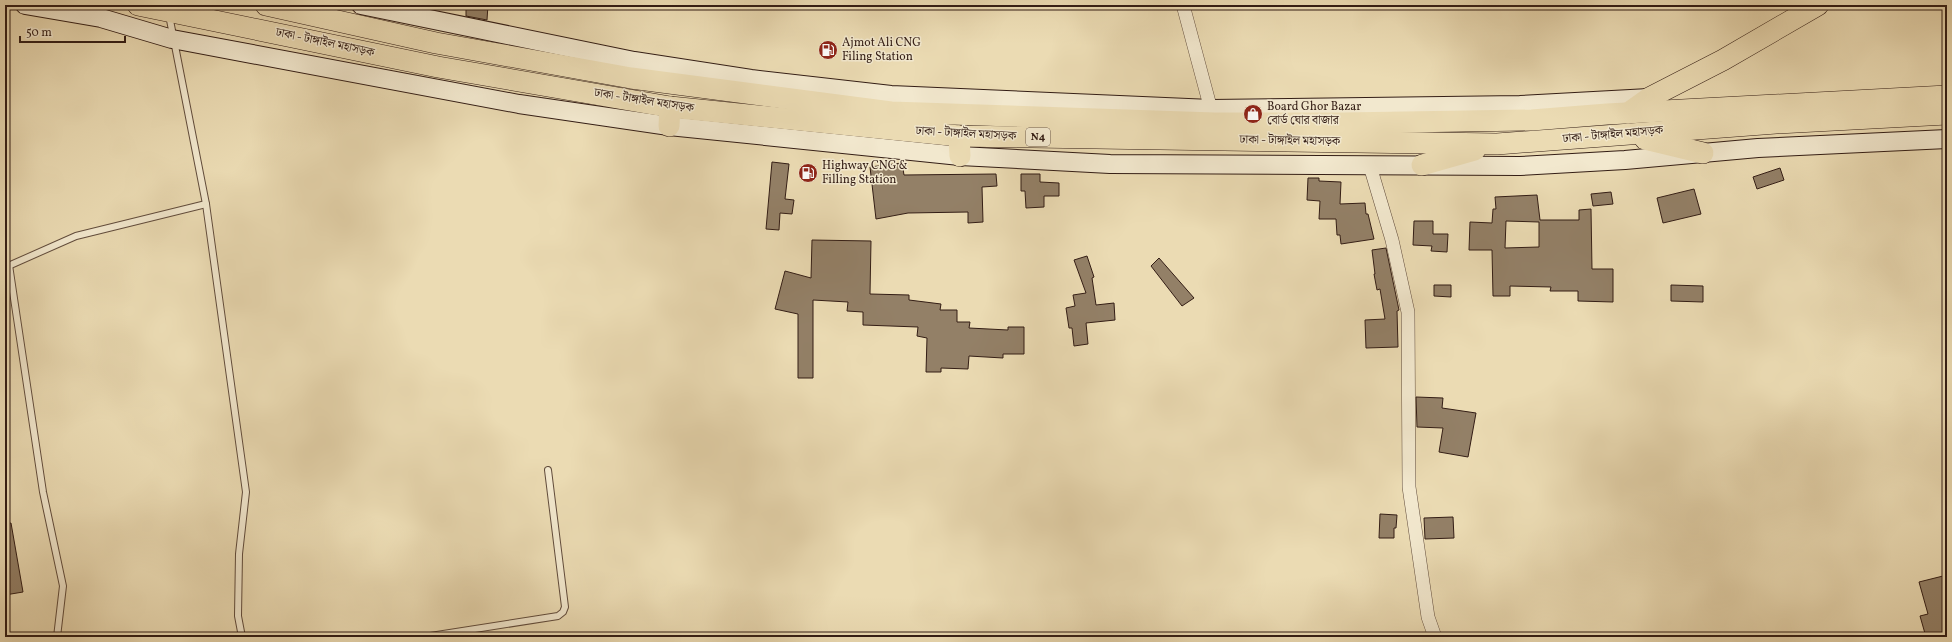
<svg xmlns="http://www.w3.org/2000/svg" width="1952" height="642" viewBox="0 0 1952 642" font-family="Vollkorn,'Noto Serif Bengali',serif">
	<style>
		.building { fill: #938067; stroke: #331d15; fill-rule: evenodd }
		.lines { fill: none; stroke-linecap: round; stroke-linejoin: round }
		.service-casing { stroke: #614c3c; stroke-width: 8 }
		.minor-casing { stroke: #614c3c; stroke-width: 14 }
		.secondary-casing { stroke: #331d15; stroke-width: 20 }
		.trunk-casing { stroke: #331d15; stroke-width: 22 }
		.service { stroke: #f2e8ce; stroke-width: 6 }
		.minor { stroke: #f2e8ce; stroke-width: 13 }
		.secondary { stroke: #f2e8ce; stroke-width: 18 }
		.trunk { stroke: #ebdbb3; stroke-width: 21 }
		.labels { text-anchor: middle; dominant-baseline: central; stroke-width: 3; stroke-linejoin: round; paint-order: stroke }
		.shield { fill: #f2e8ce; stroke: #6c5a4c; stroke-width: 1 }
		.shield-label { font-size: 11px; font-weight: bold; fill: #331d15 }
		.street-label { font-size: 12px; fill: #331d15; stroke: #f2e8ce }
		.poi-label { font-size: 12px; fill: #331d15; stroke: #f2e8ce; text-anchor: start }
	</style>
	<rect width="100%" height="100%" fill="#ebdbb3"/>
	<filter id="stains"><feTurbulence type="fractalNoise" baseFrequency=".005" numOctaves="4"/><feColorMatrix values="0 0 0 0 .2 0 0 0 0 .09 0 0 0 0 .02 0 0 0 .5 -.17"/></filter>
	<radialGradient id="worn" r=".72"><stop offset=".6" stop-color="#630" stop-opacity="0"/><stop offset="1" stop-color="#630" stop-opacity=".3"/></radialGradient>
	<g class="building">
		<path d="M466,5h22l-1,15 -21,-4z"/>
		<path d="M772,162l17,2 -4,35 9,1 -2,14 -12,-1 -1,17 -13,-1z"/>
		<path d="M902,163l2,12 92,-1 1,12 -15,1 1,35 -15,1v-11l-60,1 -32,6 -6,-52z"/>
		<path d="M1780,168l4,12 -27,9 -4,-12z"/>
		<path d="M1021,174h19v8l19,1v13h-15v11l-18,1 -1,-17h-4z"/>
		<path d="M1308,178h11v3l22,1 -1,22 25,-1 1,11h2l6,25 -33,5 -1,-9h-3l-1,-16h-17l1,-18 -13,-1z"/>
		<path d="M1694,189l7,25 -38,9 -6,-25z"/>
		<path d="M1611,192l2,12 -20,2 -2,-12z"/>
		<path d="M1537,195l3,25h39v-10l12,-1 1,60h21v33l-35,-1v-10h-28l1,-4 -41,-1v10h-17l-1,-46h-23l1,-28 22,1 1,-14h3l-1,-12zM1506,221l33,1v25l-34,1z"/>
		<path d="M1414,221h19v13h15l-1,18 -16,-1 1,-5 -19,-1z"/>
		<path d="M812,240l59,1 -1,53 39,1v5l32,4 -1,6h17v12h13l-1,6 39,2v-3h16v27h-21v4l-34,-2 -1,13 -27,-1v4h-15l1,-34 -10,-2 1,-9 -55,-2v-13l-16,-1 1,-9 -35,-2v78h-15v-64l-23,-5 10,-38 26,7z"/>
		<path d="M1386,248l13,62 -2,1 1,36 -32,1 -1,-28 20,-1 -5,-30 -3,1 -3,-16h1l-3,-24z"/>
		<path d="M1087,256l7,21 -2,1 4,27 18,-2 1,17 -29,3 2,21 -14,2 -2,-18h-3l-3,-20 9,-2 -2,-11 13,-2 -12,-33z"/>
		<path d="M1159,258l35,40 -12,8 -31,-40z"/>
		<path d="M1434,285h17v12l-17,-1z"/>
		<path d="M1671,285l32,1v16l-32,-1z"/>
		<path d="M1416,397l27,1 -1,10 34,5 -8,44 -29,-5 4,-24 -26,-1z"/>
		<path d="M1380,514l17,1 -1,13h-2v10h-15z"/>
		<path d="M1453,517l1,21 -29,1 -1,-21z"/>
		<path d="M11,523l12,69 -18,3v-71z"/>
		<path d="M1947,575v57l-21,5 -6,-21 8,-2 -9,-32z"/>
	</g>
	<g class="lines">
		<defs>
			<g id="service">
				<path d="M169,15l37,189 40,288 -7,62 -1,62 4,21"/>
				<path d="M9,265l34,227 20,94 -6,51"/>
				<path d="M6,267l70,-31 130,-32"/>
				<path d="M424,637l134,-21 5,-4 2,-5 -17,-137"/>
			</g>
			<g id="minor">
				<path d="M1183,5l30,112"/>
				<path d="M1370,166l22,74 16,72 1,175 19,130 7,20"/>
			</g>
			<g id="secondary">
				<path d="M25,5l76,13 71,21 347,65 150,22 291,30 150,8 410,2 105,-6 133,-12 189,-9"/>
				<path d="M361,5l273,56 117,18 140,16 320,14 309,-4 129,-7"/>
			</g>
			<g id="trunk">
				<path d="M138,5l300,62 232,40 289,29 538,8 279,-21 171,-9"/>
				<path d="M266,5l170,38 195,35 260,34 323,11h130l188,-3 75,-6 340,-18"/>
				<path d="M1628,113l21,-15 74,-38 95,-55"/>
				<path d="M669,126l1,-19"/>
				<path d="M959,136l1,20"/>
				<path d="M1645,139l58,14"/>
				<path d="M1422,165l53,-15"/>
			</g>
		</defs>
		<use href="#service" class="service-casing"/>
		<use href="#minor" class="minor-casing"/>
		<use href="#secondary" class="secondary-casing"/>
		<use href="#trunk" class="trunk-casing"/>
		<use href="#service" class="service"/>
		<use href="#minor" class="minor"/>
		<use href="#secondary" class="secondary"/>
		<use href="#trunk" class="trunk"/>
	</g>
	<defs>
		<symbol id="fuel-disc" viewBox="-11 -11 22 22"><circle r="9.5" fill="#8f2418" stroke="#f2e8ce"/><path d="M-5.5-6h7V0h2V4h1.3V-2.5L3-4.5l.8-.8L6-3V5H2.5V1h-1V6h-7ZM-4.2-4.7v3.2H.2V-4.7Z" fill="#fff"/></symbol>
		<symbol id="shop-disc" viewBox="-11 -11 22 22"><circle r="9.5" fill="#8f2418" stroke="#f2e8ce"/><path d="M-5-2.5h2.3a2.7 3.5 0 0 1 5.4 0H5L5.5 6h-11ZM-1.5-2.5h3a1.5 2.3 0 0 0-3 0Z" fill="#fff"/></symbol>
	</defs>
	<g fill-rule="evenodd">
		<use href="#fuel-disc" x="817" y="39" width="22" height="22"/>
		<use href="#shop-disc" x="1242" y="103" width="22" height="22"/>
		<use href="#fuel-disc" x="797" y="162" width="22" height="22"/>
	</g>
	<g class="labels">
		<rect class="shield" x="1026" y="128" width="24" height="18" rx="3"/>
		<g class="shield-label">
			<text x="1038" y="137">N4</text>
		</g>
		<g class="street-label">
			<text transform="translate(325 43) rotate(12)">ঢাকা - টাঙ্গাইল মহাসড়ক</text>
			<text transform="translate(644 101) rotate(9)">ঢাকা - টাঙ্গাইল মহাসড়ক</text>
			<text transform="translate(966 134) rotate(3)">ঢাকা - টাঙ্গাইল মহাসড়ক</text>
			<text transform="translate(1613 135) rotate(-5)">ঢাকা - টাঙ্গাইল মহাসড়ক</text>
			<text transform="translate(1290 141) rotate(1)">ঢাকা - টাঙ্গাইল মহাসড়ক</text>
		</g>
		<g class="poi-label">
			<text x="842" y="43">Ajmot Ali CNG<tspan x="842" dy="14">Filing Station</tspan></text>
			<text x="1267" y="107">Board Ghor Bazar<tspan x="1267" dy="14">বোর্ড ঘোর বাজার</tspan></text>
			<text x="822" y="166">Highway CNG &amp;<tspan x="822" dy="14">Filling Station</tspan></text>
		</g>
	</g>
	<rect width="1952" height="642" fill="none" stroke="#ebdbb3" stroke-width="20"/>
	<rect x="6" y="6" width="1940" height="630" fill="none" stroke="#331d15" stroke-width="2"/>
	<rect x="10" y="10" width="1932" height="622" fill="none" stroke="#331d15"/>
	<path d="M20 36v6h105v-6" fill="none" stroke="#331d15" stroke-width="2"/>
	<text x="26" y="36" font-size="12" fill="#331d15" stroke="#f2e8ce" stroke-width="3" paint-order="stroke">50 m</text>
	<rect width="100%" height="100%" filter="url(#stains)"/>
	<rect width="100%" height="100%" fill="url(#worn)"/>
</svg>
